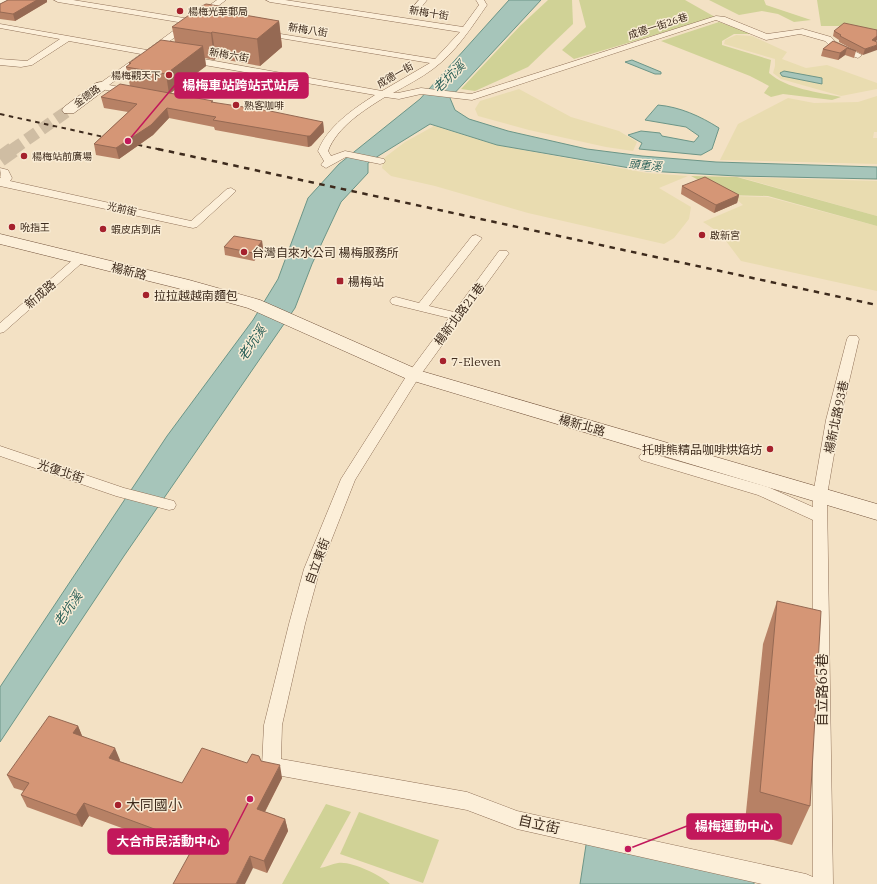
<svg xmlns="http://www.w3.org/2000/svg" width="877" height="884" viewBox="0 0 877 884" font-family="'IBM Plex Serif','Noto Sans TC',serif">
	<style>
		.farmland { fill: #e9dcb0 }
		.green { fill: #d0d296 }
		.water { fill: #a6c5ba; stroke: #6c9587 }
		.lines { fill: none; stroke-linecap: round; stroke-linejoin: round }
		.secondary-tunnel-far1 { stroke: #cfbda3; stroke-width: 12; stroke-dasharray: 12 6; stroke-linecap: butt }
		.secondary-tunnel { stroke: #cfbda3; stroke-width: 16; stroke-dasharray: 16 8; stroke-linecap: butt }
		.street-casing { stroke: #907158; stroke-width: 1 }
		.secondary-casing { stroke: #72523b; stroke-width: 1 }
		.street { fill: #fcefd9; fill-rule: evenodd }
		.secondary { fill: #fcefd9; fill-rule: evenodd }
		.rail-far1 { stroke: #3e2b1d; stroke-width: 2; stroke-dasharray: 4.5 4.5; stroke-linecap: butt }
		.rail { stroke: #3e2b1d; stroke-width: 2.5; stroke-dasharray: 5.5 5.5; stroke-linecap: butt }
		.wall { fill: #b78165 }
		.shaded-wall { fill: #956953 }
		.building { fill: #d59676; stroke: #956953 }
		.poi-dot { fill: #a5212d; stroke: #f9ecd5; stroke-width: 1.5 }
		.labels { text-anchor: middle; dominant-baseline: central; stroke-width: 3; stroke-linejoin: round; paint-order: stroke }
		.far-poi-label { font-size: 10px; fill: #3e2b1d; stroke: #f9ecd5; text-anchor: start }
		.far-street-label { font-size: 10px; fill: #3e2b1d; stroke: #f9ecd5 }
		.far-water-label { font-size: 11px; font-style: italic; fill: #2b6058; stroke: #f9ecd5 }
		.poi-label { font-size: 12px; fill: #3e2b1d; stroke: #f9ecd5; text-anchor: start }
		.street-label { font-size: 12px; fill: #3e2b1d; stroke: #f9ecd5 }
		.water-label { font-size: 13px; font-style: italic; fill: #2b6058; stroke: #f9ecd5 }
		.near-street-label { font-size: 14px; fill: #3e2b1d; stroke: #f9ecd5 }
		.near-poi-label { font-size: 14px; fill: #3e2b1d; stroke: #f9ecd5; text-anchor: start }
		.leader { fill: none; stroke: #c2185b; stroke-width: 1.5 }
		.callout-dot { fill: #c2185b; stroke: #f9ecd5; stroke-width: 1.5 }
		.callout { fill: #c2185b; stroke: #c2185b; stroke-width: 1.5 }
		.callout-label { font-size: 13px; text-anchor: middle; font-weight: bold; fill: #fff }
	</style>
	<rect width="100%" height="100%" fill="#f3e1c4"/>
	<g class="farmland">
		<path d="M736,35l16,1 35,16 -5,7 24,9 21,-3 50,18v6l-36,7 -60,-17 -8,-6 2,-7v-7l-51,-15 1,-4z"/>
		<path d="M519,89l52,28 48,14 18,11 -4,9 -27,-4 -77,-17 -51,-14 -3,-7 5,-8z"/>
		<path d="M877,96v36h-3l-1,6h4v26l-157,-4 18,-36 50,-26 26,5 44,-1z"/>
		<path d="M434,126l62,19 151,28 41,3 -29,12 32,19 -2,12 -15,19 -10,6 -136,-31 -93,-27 -44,-10 -9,-8 2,-10 21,-16z"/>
		<path d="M739,177l138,4v35z"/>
		<path d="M733,196l35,1 109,29v65l-136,-30 -21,-28 -17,-11 40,-17z"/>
	</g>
	<g class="green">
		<path d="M548,0h24l1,24 -45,43 -53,24 -14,-2 59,-63z"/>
		<path d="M579,0h106l30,17 -141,42 -12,-9 24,-23z"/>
		<path d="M709,0h55l2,5 45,15 -17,2 -16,-8 -16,-3 -23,4z"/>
		<path d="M817,0h60v34l-34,-8h-22z"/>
		<path d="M719,22l33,12h-18l-12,7v4l49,15 -2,13c18,16 49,19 72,24l-9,3 -49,-6 -12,3 -7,-4 5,-7 -19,-10 -89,-35z"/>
		<path d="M691,176l46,1 140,39v10l-109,-30 -41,-1z"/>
		<path d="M326,804l25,8 -31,56c6,-1 12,-4 18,-5 14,-2 42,12 52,21h-108z"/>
		<path d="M359,812l80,28 -16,43 -83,-29z"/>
	</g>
	<g class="water">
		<path d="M509,0h32l-91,98 5,12 14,9 39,12 79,18 55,7 74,6 161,5v12l-140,-3 -90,-5 -150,-26 -67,-21 -55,34 -7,5v10l-27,29 -29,62 -17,44 -171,248 -124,186v-55l167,-251 86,-116 25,-41 30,-81 31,-34 81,-65z"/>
		<path d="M632,60l29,12v2h-6l-30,-12z"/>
		<path d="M784,71l38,7v6l-40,-8 -2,-3z"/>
		<path d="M658,105c22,2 42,11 61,23l-7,21 -11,6 -62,-6 3,-6 -14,-8 13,-4 19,2 2,3 32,6 5,-6 -13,-9 -41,-7z"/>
		<path d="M588,832l167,35 -1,17h-174z"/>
	</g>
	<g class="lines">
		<path class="secondary-tunnel-far1" d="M12,150l57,-40"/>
		<path class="secondary-tunnel" d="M0,159l14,-10"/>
		<defs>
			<g id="street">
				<path d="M54,0h19l117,19 27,-19h9l-27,20 4,1v4l-10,-1 -37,27 10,2 1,2 -1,2 -16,-2 -41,30 26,5 2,2 -5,3 -31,-6 -5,-3 45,-32 -72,-13 -37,24 -11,2 -21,-2v-6l27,2 33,-22 -60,-11v-4l147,26 37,-27 -126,-21z"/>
				<path d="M266,0h19l178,27 16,-22 -3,-5h8l3,5c-16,23 -31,47 -54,64 -12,9 -26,16 -40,24h5l23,-5 50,6 245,-78 9,1 42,17 36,-5 28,8 5,5 26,13 -4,3 -3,-1 -25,-11 -5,-5 -25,-7 -34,6 -50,-20 -244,80 -51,-6 -22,5 -14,-2c-21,13 -48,30 -57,54l3,5 14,-5 39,8 1,2 -1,2 -4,1 -34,-7 -20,11 -5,-3 3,-4 -6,-10c9,-24 35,-42 57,-56l-188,-33 -3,-1 -1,-2 1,-2 3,-1 195,35 48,-28 -168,-28 -4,-2 4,-2 173,28 25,-27 -190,-30z"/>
				<path d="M419,0h8l-8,10h-6l-1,-2z"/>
				<path d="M0,168l8,2 4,8 -2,3 181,40 36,-32 4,-1 5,3 -39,36 -4,1 -193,-42v-8l1,-1z"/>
				<path d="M476,235l6,3 -53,68 25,6 45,-61h8l2,2 -90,124 -64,103 -35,89 -15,55 -23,101 -1,34 186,33 50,19 289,63 7,3v-357l-55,-25 -117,-35 -2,-3 2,-3 5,-2 122,35 45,20v-12l13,-75 21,-81 2,-3h8l2,3 -19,81 -13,75 6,389h-71l-245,-55 -50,-19 -196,-36 -7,-2 -2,-6 2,-41 25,-101 15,-55 37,-90 68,-107 40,-54 -57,-14 -2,-3 2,-3 4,-1 23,6 53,-67z"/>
				<path d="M80,256l4,1 2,2 -2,2 -80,71 -4,1v-10l76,-66z"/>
				<path d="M0,446l124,42 50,13 2,4 -2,4 -5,1 -53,-14 -116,-40z"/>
			</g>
			<g id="secondary">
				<path d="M0,0h12l-2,2 -10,3z"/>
				<path d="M101,82l5,1 1,3 -1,3 -32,24h-10l-2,-3 2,-3 32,-24z"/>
				<path d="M0,234l189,46 71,20 161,71 456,133v16l-470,-141 -159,-71 -71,-20 -177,-44z"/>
			</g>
		</defs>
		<use href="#street" class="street-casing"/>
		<use href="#secondary" class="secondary-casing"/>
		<use href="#street" class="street"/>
		<use href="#secondary" class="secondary"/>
		<g class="rail-far1">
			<path d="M0,114l113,25"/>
			<path d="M129,143l33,7"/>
		</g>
		<path class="rail" d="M158,149l719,156"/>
	</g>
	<g class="wall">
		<path d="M8,0h39v2l-32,19 -15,-2v-15z"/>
		<path d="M238,14l41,7 3,26 -22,19 -44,-8 -2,2 -9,-2 1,8 -35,27 42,10 110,19 1,10 -13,14 -3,1 -93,-17 -1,-3 -45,-9 -16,17 -34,24 -23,-4 -2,-11 34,-32 -24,-4 -3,-11 29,-11 -4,-19 3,-2v-2l46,-21 -3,-15z"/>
		<path d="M877,30v10l-14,15 -24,-13v-2l-6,-4 1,-5z"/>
		<path d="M833,41l23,10 -2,7 -9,-3 -7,5 -17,-4 2,-7z"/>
		<path d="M682,186l57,9 -2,8 -23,10 -33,-19z"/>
		<path d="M262,241l1,8 -9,12 -29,-6 -1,-8z"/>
		<path d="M777,601l33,205 -18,39 -48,-13 19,-188z"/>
		<path d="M78,726l4,10 38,24 -1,1 63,22 65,-20 14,-2 21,17 -17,34 20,7 3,12 -21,42 -14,-5 -63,-15 -101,-37 -7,11 -55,-20 -6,-12 3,-4 -10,-3 -7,-13z"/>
	</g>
	<g class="shaded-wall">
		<path d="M37,0h10v2l-32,19 -2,-7z"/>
		<path d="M238,9l3,26 -8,-22z"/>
		<path d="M279,21l3,26 -22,19 -3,-27z"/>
		<path d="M212,32l4,26 -2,2 -3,-27z"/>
		<path d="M877,36v4l-6,5 1,-5z"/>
		<path d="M877,45v5l-14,5 2,-6z"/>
		<path d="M203,46l3,20 -37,28 -3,-20z"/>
		<path d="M847,48l-2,7 -7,5 2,-7z"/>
		<path d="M167,108l2,10 -16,17 -34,24 -3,-11z"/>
		<path d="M323,122l1,10 -13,14 -3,1 -1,-11z"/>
		<path d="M739,195l-2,8 -23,10 2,-8z"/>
		<path d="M262,241l1,8 -9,12 -1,-8z"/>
		<path d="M78,726l5,12 -10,-5z"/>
		<path d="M115,748l5,12 -6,10 -5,-12z"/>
		<path d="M280,765l2,13 -22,43 -3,-12z"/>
		<path d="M84,803l5,13 -7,11 -6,-12z"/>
		<path d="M285,819l3,12 -21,42 -3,-12z"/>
		<path d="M250,856l3,12 -8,16h-9z"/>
	</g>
	<g class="building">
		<path d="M8,0h29l-24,14 -13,-2v-8z"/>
		<path d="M206,4l32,5 -5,4 46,8 -22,18 -45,-7 -1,1 -39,-6 30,-21z"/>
		<path d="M844,23l33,7v6l-5,4 5,2v3l-12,4 -25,-13 1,-1 -7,-4z"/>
		<path d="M161,40l42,6 -37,28 -40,-7 5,-4h-2z"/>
		<path d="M833,41l23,10 -9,-3 -7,5 -17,-4z"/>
		<path d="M120,84l93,17 -2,1 59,9 53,11 -13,14h-3l-94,-16 3,-3 -49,-9 -16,17 -35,23 -22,-4 43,-40 -36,-7z"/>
		<path d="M705,177l34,18 -23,10 -34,-19z"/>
		<path d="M234,236l28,5 -9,12 -29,-6z"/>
		<path d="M777,601l44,10 -11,195 -50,-14z"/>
		<path d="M49,716l29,10 -5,7 42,15 -6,10 73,25 20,-35 45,15 5,-9 7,2 2,5 19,4 -23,44 28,10 -21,42 -14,-5 -14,28h-63l22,-40 -111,-41 -8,12 -55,-20 8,-12 -22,-8z"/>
	</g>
	<g class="poi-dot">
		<circle cx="180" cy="11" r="4"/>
		<circle cx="169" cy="75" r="4"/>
		<circle cx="236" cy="105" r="4"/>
		<circle cx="24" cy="156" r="4"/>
		<circle cx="12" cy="227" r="4"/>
		<circle cx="103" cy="229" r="4"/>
		<circle cx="702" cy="235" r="4"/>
		<circle cx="244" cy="252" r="4"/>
		<rect x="336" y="277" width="8" height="8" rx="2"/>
		<circle cx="146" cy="295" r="4"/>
		<circle cx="443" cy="361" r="4"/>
		<circle cx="770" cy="449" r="4"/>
		<circle cx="118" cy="805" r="4"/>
	</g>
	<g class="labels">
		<g class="far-poi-label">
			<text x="188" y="11">楊梅光華郵局</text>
			<text x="161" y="75" text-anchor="end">楊梅觀天下</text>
			<text x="244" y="105">熟客咖啡</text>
			<text x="32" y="156">楊梅站前廣場</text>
			<text x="20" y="227">吮指王</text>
			<text x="111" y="229">蝦皮店到店</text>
			<text x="710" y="235">啟新宮</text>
		</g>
		<g class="far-street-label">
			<text transform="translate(429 13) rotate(9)">新梅十街</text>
			<text transform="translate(658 26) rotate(-18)">成德一街26巷</text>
			<text transform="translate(308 30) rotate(9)">新梅八街</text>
			<text transform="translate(229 55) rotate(10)">新梅六街</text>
			<text transform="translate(395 75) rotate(-30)">成德一街</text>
			<text transform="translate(87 96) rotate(-36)">金德路</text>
			<text transform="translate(122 209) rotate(13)">光前街</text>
		</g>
		<g class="far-water-label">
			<text transform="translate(645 165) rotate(5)">頭重溪</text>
		</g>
		<g class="poi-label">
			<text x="252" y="252">台灣自來水公司 楊梅服務所</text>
			<text x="348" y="281">楊梅站</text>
			<text x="154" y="295">拉拉越越南麵包</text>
			<text x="451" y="361">7-Eleven</text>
			<text x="762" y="449" text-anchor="end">托啡熊精品咖啡烘焙坊</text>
		</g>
		<g class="street-label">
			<text transform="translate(129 271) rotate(14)">楊新路</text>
			<text transform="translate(40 294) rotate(-41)">新成路</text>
			<text transform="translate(459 314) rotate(-53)">楊新北路21巷</text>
			<text transform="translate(836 417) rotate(-78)">楊新北路93巷</text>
			<text transform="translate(582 425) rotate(16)">楊新北路</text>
			<text transform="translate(61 471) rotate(18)">光復北街</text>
			<text transform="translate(317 561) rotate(-70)">自立東街</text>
		</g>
		<g class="water-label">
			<text transform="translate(449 77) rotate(-44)">老坑溪</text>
			<text transform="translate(252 343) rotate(-56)">老坑溪</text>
			<text transform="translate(68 609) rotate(-55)">老坑溪</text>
		</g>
		<g class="near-street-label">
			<text transform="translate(822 690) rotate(-90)">自立路65巷</text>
			<text transform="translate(539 824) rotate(13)">自立街</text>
		</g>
		<g class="near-poi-label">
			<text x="126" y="805">大同國小</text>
		</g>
	</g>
	<path class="leader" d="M128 141L175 85M628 849L687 826M250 799L228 842"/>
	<g class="callout-dot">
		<circle cx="128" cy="141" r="4"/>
		<circle cx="628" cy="849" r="4"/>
		<circle cx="250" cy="799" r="4"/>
	</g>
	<g class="callout">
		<rect x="175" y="73" width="133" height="25" rx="4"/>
		<rect x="687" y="814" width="94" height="25" rx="4"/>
		<rect x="108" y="829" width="120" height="25" rx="4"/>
	</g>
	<g class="callout-label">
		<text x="241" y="90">楊梅車站跨站式站房</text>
		<text x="734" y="831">楊梅運動中心</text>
		<text x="168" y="846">大合市民活動中心</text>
	</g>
</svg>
